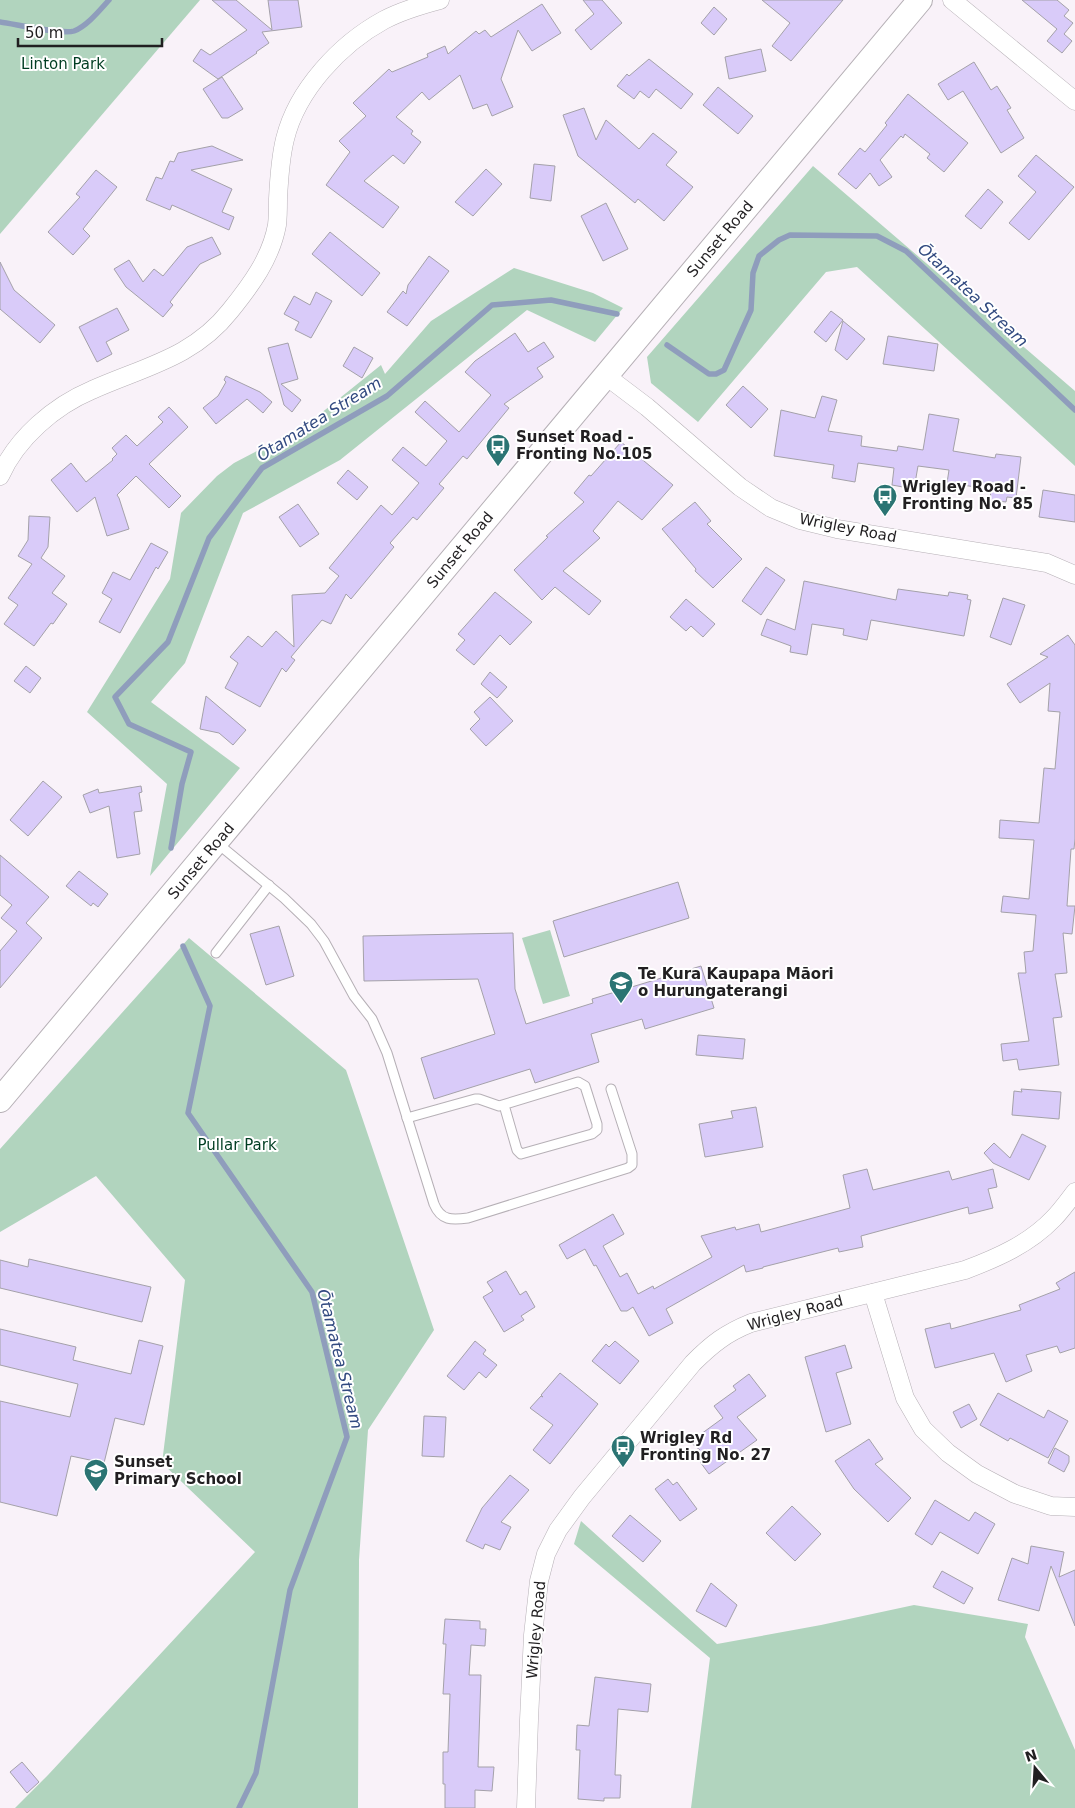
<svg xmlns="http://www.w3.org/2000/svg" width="1075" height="1808" viewBox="0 0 1075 1808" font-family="'DejaVu Sans',sans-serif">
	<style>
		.green { fill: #b1d4be }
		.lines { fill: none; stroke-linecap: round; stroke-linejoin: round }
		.stream { stroke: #8f9dbc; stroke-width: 5.5 }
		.building { fill: #d9cbf9; stroke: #a4a1a9 }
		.service-casing { stroke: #b6b0b6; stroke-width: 11 }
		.minor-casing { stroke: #b6b0b6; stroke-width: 19 }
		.secondary-casing { stroke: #b6b0b6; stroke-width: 26 }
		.service { stroke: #fff; stroke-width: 9 }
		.minor { stroke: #fff; stroke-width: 18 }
		.secondary { stroke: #fff; stroke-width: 24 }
		.labels { text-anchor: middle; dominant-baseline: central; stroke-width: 4; stroke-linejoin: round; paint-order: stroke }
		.park-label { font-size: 15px; fill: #003d22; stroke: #fff }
		.street-label { font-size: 15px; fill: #211f21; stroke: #fff }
		.poi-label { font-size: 15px; font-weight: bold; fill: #211f21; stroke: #fff; text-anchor: start }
		.water-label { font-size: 16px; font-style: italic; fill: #324a80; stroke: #fff }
	</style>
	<rect width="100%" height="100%" fill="#f9f2f9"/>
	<g class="green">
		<path d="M0,0h200l-200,234z"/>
		<path d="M813,166l262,225v75l-218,-199 -31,5 -128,150 -47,-39 -4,-26z"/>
		<path d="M514,268l79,25 30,15 -28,34 -68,-32 -187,150 -97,53 -58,150 -34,39 89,66 -90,108 17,-92 -80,-72 83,-133 11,-66 36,-37 17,-13 71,-37 76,-61 4,9 46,-53z"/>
		<path d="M550,930l20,66 -27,8 -21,-66z"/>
		<path d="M189,938l157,132 88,260 -66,100 -9,130 -1,248h-343l33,-33 207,-223 -93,-89 23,-183 -89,-104 -96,56v-83z"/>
		<path d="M581,1521l136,123 104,-19 93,-20 114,19 -3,13 50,113v58h-384l19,-150 -136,-114z"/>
	</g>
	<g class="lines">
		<g class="stream">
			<path d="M0,22c15,2 62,13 74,9 13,-5 26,-21 35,-31"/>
			<path d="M667,345l42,29h7l8,-4 27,-60 2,-37 6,-17 20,-16 11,-5 87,1 29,15 169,159"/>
			<path d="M171,848l11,-64 9,-32 -62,-28 -14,-27 53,-55 41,-104 53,-70 125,-72 105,-91 59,-5 66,14"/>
			<path d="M183,946l27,60 -22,107 124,179 35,145 -57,153 -34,183 -17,35"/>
		</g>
	</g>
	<g class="building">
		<path d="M212,0h24l36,30 -4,-30h30l4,27 -40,5 7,11 -13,9 1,1 -39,26 -25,-18 8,-12 9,6 37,-25z"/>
		<path d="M583,0h19l20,23 -31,27 -16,-20 19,-16z"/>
		<path d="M762,0h81l-52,61 -19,-15 18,-23z"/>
		<path d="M1022,0h35l12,10 -5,6 9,7 -9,11 8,7 -10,12 -15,-12 10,-12z"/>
		<path d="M542,4l19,29 -29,18 -14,-21 -17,49 12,28 -21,9 -5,-12 -14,5 -13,-34 -31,25 -7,-8 -26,25 17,14 -2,3 10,8 -17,22 -11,-9 -29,26 35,26 -16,21 -57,-43 24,-33 -11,-11 27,-25 -13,-13 36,-34 3,3 36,-15 -1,-3 18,-8 3,8 28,-23 3,3 6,-4 6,7z"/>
		<path d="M714,7l13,12 -13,16 -13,-12z"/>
		<path d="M761,49l5,22 -37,8 -4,-22z"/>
		<path d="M649,59l44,35 -12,15 -25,-20 -7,9 -9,-7 -6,8 -17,-13 10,-12 2,2z"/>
		<path d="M974,62l17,28 6,-4 14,22 -4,2 17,28 -23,15 -38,-62 -15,9 -10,-16z"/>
		<path d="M222,77l21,32 -15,9h-6l-19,-29z"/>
		<path d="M718,87l35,29 -15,18 -35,-29z"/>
		<path d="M908,94l60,49 -24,29 -17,-14 3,-4 -25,-20 -2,4 -2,-2 -21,24 12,17 -13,9 -9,-13 -14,16 -18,-15 22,-26 5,4 22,-27 -2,-2z"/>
		<path d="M584,108l12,32 10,-20 33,29 14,-16 24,19 -11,13 27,22 -29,34 -26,-22 -3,4 -57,-47 -15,-41z"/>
		<path d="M212,146l31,14 -52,10 41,19 -10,23 12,5 -5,13 -57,-25 -2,5 -24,-10 10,-23 6,2 8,-18 4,1 4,-9z"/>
		<path d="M1036,155l38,32 -45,53 -20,-17 27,-31 -18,-16z"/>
		<path d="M534,164l21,2 -4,35 -21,-3z"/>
		<path d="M486,169l16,15 -29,32 -18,-14z"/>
		<path d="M96,170l21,17 -34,42 7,7 -17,19 -25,-23 32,-35 -4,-3z"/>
		<path d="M988,189l15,13 -22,27 -16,-13z"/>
		<path d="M606,203l22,46 -25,12 -22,-45z"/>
		<path d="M330,232l50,41 -18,23 -50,-42z"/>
		<path d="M212,237l9,17 -21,10 -30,38 3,3 -10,12 -37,-30 -12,-18 15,-9 14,22 11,-13 9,7 24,-29z"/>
		<path d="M429,256l20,15 -42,55 -20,-14 16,-21 3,3 2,-9z"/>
		<path d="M0,262l14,28 41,35 -15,18 -40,-34z"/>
		<path d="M316,292l16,9 -21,37 -16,-8 4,-8 -15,-8 10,-18 16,9z"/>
		<path d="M117,308l12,22 -23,12 6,12 -15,8 -18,-35z"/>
		<path d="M831,311l12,9 -17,22 -12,-10z"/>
		<path d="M843,321l22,18 -18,21 -12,-10z"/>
		<path d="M515,333l13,19 16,-10 10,15 -17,11 6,9 -39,27 5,4 -42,51 -4,-3 -24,28 5,4 -27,32 -4,-3 -23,26 4,4 -43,52 -5,-5 -15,30 -9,-4 -31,37 4,3 -9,12 -4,-4 -22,39 -35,-19 13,-25 -8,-6 18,-21 14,11 14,-16 18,16 -2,-52 33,-2 14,-17 -10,-8 52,-63 11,10 27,-32 -27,-23 11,-13 23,19 21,-25 -32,-29 10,-11 34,31 32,-37 -26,-23 10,-11z"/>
		<path d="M888,336l50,8 -4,27 -51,-7z"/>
		<path d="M288,343l10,36 -17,5 20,16 -9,12 -8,-7 -16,-57z"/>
		<path d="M354,347l19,11 -11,20 -19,-12z"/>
		<path d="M226,376l34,16 12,10 -9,11 -16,-14 -31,25 -13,-16 15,-12 8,-14 -2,-2z"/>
		<path d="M743,386l25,23 -17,19 -25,-23z"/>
		<path d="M822,396l15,4 -9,31 34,5 -1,10 36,5 1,-5 25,4 6,-36 30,5 -6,32 42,7 1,-4 25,3 -5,41 -9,-1 -1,5 -16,-2 1,-11 -44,-6 2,-13 -31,-4 -4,23 -22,-4 2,-17 -36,-5 -3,19 -23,-4 2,-13 -60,-9 7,-46 34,8z"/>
		<path d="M169,407l19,20 -39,37 32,32 -12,12 -33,-32 -19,19 2,3 10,31 -22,7 -12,-39 -18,15 -26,-32 20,-17 15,19 27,-22 -1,-1 5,-5 -5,-6 14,-13 11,11 26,-24 -5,-5z"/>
		<path d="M621,442l52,43 -31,35 -24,-19 -25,30 7,7 -37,33 38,30 -12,14 -34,-28 -13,13 -28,-30 34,-33 -2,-1 38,-34 -10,-9 15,-18 2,1z"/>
		<path d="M348,470l20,17 -11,13 -20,-17z"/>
		<path d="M1043,490l32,5v27l-36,-5z"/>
		<path d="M695,502l16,19 -4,3 35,35 -29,29 -18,-17 1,-2 -34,-40z"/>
		<path d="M298,504l21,30 -19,13 -21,-30z"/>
		<path d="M29,516l21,1 -2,30 -7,11 24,18 -13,17 15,11 -14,20 -2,-1 -17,23 -30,-22 14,-19 -10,-7 24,-34 -14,-8 10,-16z"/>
		<path d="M151,543l17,9 -10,17 -2,-2 -36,66 -21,-11 13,-23 -10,-6 11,-21 17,8z"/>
		<path d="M766,567l19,13 -24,35 -19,-14z"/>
		<path d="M804,581l92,19 2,-11 50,7 1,-4 19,3 -1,4 4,1 -7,36 -93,-16 -4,20 -24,-5 1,-6 -32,-5 -5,31 -17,-3 1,-6 -30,-11 6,-16 28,11z"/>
		<path d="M495,592l37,30 -22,23 -10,-10 -26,30 -18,-15 9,-10 -7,-6z"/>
		<path d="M1003,598l22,7 -14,40 -21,-8z"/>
		<path d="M686,599l29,25 -12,13 -12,-11 -5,5 -16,-14z"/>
		<path d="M1068,635l7,10v194l-1,10h-3l-4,57h8l-3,28 -9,-1 4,40 -12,1 7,43 -9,1 6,47 -40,5 -2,-11 -14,2 -2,-17 28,-3 -11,-68h8l-2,-21 9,-1 3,-36 -35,-3 2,-16 26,3 5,-59 -35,-2 1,-18 39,3 5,-55 11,1 5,-57 -12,-1 2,-28 -30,20 -13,-19 41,-27 -8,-3z"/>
		<path d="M26,666l15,12 -11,15 -16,-12z"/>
		<path d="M490,672l17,15 -10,11 -16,-14z"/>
		<path d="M206,696l40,34 -13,15 -14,-12 -19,-4z"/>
		<path d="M490,697l23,24 -27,25 -16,-17 10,-10 -6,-7z"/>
		<path d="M43,781l19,16 -34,39 -18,-16z"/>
		<path d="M141,786l1,6 -3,1 3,18 -8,1 6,42 -23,4 -8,-52 -19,7 -7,-18 15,-6 1,4z"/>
		<path d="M0,855l49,42 -23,26 16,15 -42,50v-37l17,-20 -16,-13 11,-13 -12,-10z"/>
		<path d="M79,871l29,23 -10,13 -5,-4 -2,3 -25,-20z"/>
		<path d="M678,882l11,36 -125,39 -11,-36z"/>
		<path d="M279,926l15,50 -28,9 -16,-51z"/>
		<path d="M513,933l2,56 11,35 67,-21 -1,-4 109,-33 13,42 -69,21 -3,-10 -51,15 8,28 -64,21 -5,-14 -96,30 -13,-41 74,-24 -17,-55 -114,2 -1,-45z"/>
		<path d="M698,1035l47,4 -2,20 -47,-4z"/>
		<path d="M1021,1089l40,3 -2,27 -47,-4 2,-24 8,1z"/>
		<path d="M756,1107l7,40 -58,10 -6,-33 34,-6 -2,-7z"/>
		<path d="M1022,1134l24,12 -17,34 -36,-17 -9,-10 10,-10 16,15z"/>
		<path d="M867,1169l6,21 76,-19 3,9 41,-11 4,18 -9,2 5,19 -24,6 -1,-7 -107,29 2,11 -24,5 -1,-4 -75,19v1l-17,4 -2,-7 -78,44 7,14 -24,13 -16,-29 -6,4h-6l-25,-46 -2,1 -9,-17 -18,10 -8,-14 54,-31 11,20 -21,12 17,31 7,-4 11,21 15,-8 1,3 58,-32 -11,-21 34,-9 1,3 23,-6 2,8 89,-24 -7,-33z"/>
		<path d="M29,1259l122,28 -9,35 -142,-34v-28l28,7z"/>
		<path d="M506,1271l14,24 6,-4 9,16 -14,9 3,4 -20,12 -21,-35 10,-6 -6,-9z"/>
		<path d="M1075,1272v76l-15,5 -3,-7 -31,9 6,16 -26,11 -12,-29 -59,15 -10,-39 25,-6 1,6 70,-19 -2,-5 41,-16 -4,-6z"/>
		<path d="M0,1329l76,18 -3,13 58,14 8,-34 24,6 -19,79 -29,-7 -11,45 -33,-7 -14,60 -57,-14v-101l70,16 8,-33 -78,-19z"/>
		<path d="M475,1341l11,9 -3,4 14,11 -11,13 -7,-6 -15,18 -17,-14z"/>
		<path d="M615,1341l24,20 -19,23 -28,-23 14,-17 3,3z"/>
		<path d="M845,1345l7,23 -16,5 15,51 -25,8 -21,-75z"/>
		<path d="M560,1373l38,31 -48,60 -17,-14 20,-25 -23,-17 11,-12 2,1 -2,-2z"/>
		<path d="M749,1374l17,22 -29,21 20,23 -48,34 -14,-19 5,-5 -10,-8 33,-24 -9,-12 22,-16 -3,-4z"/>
		<path d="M998,1393l46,25 4,-8 20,11 -20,37 -38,-20 -2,3 -28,-16z"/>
		<path d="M969,1404l8,15 -16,9 -8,-16z"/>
		<path d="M424,1416l22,1 -2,40 -22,-1z"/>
		<path d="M869,1439l14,20 -8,5 36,34 -23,24 -34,-33 -19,-28z"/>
		<path d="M1055,1448l14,8v6l-5,10 -16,-9z"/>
		<path d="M510,1475l19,15 -28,32 10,5 -11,23 -15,-6 -2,5 -17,-8 16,-33z"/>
		<path d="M668,1479l5,6 4,-3 20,27 -17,12 -25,-32z"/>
		<path d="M935,1500l34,21 6,-9 20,12 -17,30 -38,-22 -8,13 -17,-11z"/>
		<path d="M792,1506l29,28 -26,27 -29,-28z"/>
		<path d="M630,1515l31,26 -18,21 -31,-26z"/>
		<path d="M1031,1546l33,6 -5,25 16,-7v56l-24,-60 -12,45 -41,-11 14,-42 16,6z"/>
		<path d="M942,1571l31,17 -9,16 -31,-17z"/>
		<path d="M711,1583l26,22 -11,22 -30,-16z"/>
		<path d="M445,1619l35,2v8h6l-1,17 -14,-1 -2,30h12l-3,92h16l-2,24 -17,-1v18h-30v-24h-2v-32h5l2,-58h-7l3,-50h-3z"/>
		<path d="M595,1677l56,7 -3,28 -30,-3 -3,66h6l-1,23h-16v3l-26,-2 2,-49h-4l1,-25 12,1z"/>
		<path d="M22,1762l17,20 -12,11 -17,-21z"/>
	</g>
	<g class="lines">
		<defs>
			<g id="service">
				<path d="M217,843l67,55 27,26 13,17 30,55 18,23 15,34 47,151c7,17 18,16 34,14l160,-50 4,-3v-11l-21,-65"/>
				<path d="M216,953l53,-68"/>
				<path d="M407,1118l68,-19h4l20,7 79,-24 7,4 12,38v6l-5,4 -71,20 -4,-4 -13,-45"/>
			</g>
			<g id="minor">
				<path d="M952,0l123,101"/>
				<path d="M606,376l41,31 93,80 31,21 29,12 37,9 210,34 28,12"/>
				<path d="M0,476c17,-38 54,-70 92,-86 51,-23 101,-32 138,-79 21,-26 41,-53 47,-86 1,-8 1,-17 1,-26 1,-20 2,-40 7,-60 12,-49 55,-95 99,-119 17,-9 37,-15 56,-20"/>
				<path d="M873,1293l32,105 18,31 25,24 29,21 38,20 36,12 24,1"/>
				<path d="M526,1808l3,-88 4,-85 6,-54 7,-27 12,-24 24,-33 111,-134c19,-19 33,-30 58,-40l214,-53c32,-12 64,-26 88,-51 8,-8 15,-18 22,-27"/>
			</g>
			<path id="secondary" d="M0,1100l920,-1100"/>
		</defs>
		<use href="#service" class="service-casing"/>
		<use href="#minor" class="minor-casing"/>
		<use href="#secondary" class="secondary-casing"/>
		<use href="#service" class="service"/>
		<use href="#minor" class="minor"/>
		<use href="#secondary" class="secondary"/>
	</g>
	<defs>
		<symbol id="bus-pin" viewBox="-11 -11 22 30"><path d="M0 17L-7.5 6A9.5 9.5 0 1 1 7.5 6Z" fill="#2b7473" stroke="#fff"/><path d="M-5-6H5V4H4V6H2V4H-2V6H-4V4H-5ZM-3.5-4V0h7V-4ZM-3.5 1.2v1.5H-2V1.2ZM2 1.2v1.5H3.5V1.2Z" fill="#fff"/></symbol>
		<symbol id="school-pin" viewBox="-11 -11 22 30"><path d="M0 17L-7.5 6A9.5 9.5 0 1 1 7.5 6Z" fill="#2b7473" stroke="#fff"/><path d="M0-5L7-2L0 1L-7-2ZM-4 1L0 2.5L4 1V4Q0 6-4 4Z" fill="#fff"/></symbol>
	</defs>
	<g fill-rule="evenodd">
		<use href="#bus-pin" x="484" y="432" width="28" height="38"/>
		<use href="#bus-pin" x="871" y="482" width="28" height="38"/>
		<use href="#school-pin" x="607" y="969" width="28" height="38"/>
		<use href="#bus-pin" x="609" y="1433" width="28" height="38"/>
		<use href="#school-pin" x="82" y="1457" width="28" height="38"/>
	</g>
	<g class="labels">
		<g class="park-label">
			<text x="63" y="64">Linton Park</text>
			<text x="237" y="1145">Pullar Park</text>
		</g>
		<g class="street-label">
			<text transform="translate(720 239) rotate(-50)">Sunset Road</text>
			<text transform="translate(848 528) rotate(11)">Wrigley Road</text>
			<text transform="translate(460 550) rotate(-50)">Sunset Road</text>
			<text transform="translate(201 861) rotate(-50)">Sunset Road</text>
			<text transform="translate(795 1313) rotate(-15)">Wrigley Road</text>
			<text transform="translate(536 1630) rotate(-85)">Wrigley Road</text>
		</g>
		<g class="poi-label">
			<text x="516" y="437">Sunset Road -<tspan x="516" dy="17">Fronting No.105</tspan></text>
			<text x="902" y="487">Wrigley Road -<tspan x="902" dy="17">Fronting No. 85</tspan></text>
			<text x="638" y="974">Te Kura Kaupapa Māori<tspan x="638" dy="17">o Hurungaterangi</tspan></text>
			<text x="640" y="1438">Wrigley Rd<tspan x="640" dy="17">Fronting No. 27</tspan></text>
			<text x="114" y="1462">Sunset<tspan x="114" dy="17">Primary School</tspan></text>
		</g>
		<g class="water-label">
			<text transform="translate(973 295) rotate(43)">Ōtamatea Stream</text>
			<text transform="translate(319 419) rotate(-32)">Ōtamatea Stream</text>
			<text transform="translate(340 1359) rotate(76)">Ōtamatea Stream</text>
		</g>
	</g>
	<g transform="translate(1035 1768) rotate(342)" stroke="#ffffff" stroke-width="4" paint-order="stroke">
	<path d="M0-4L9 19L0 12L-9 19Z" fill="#211f21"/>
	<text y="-8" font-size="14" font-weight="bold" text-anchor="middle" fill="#211f21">N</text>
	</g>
	<path d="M18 38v8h144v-8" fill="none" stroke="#211f21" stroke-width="2.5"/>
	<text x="25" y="38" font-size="15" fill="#211f21" stroke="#ffffff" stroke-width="4" paint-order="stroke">50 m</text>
</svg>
